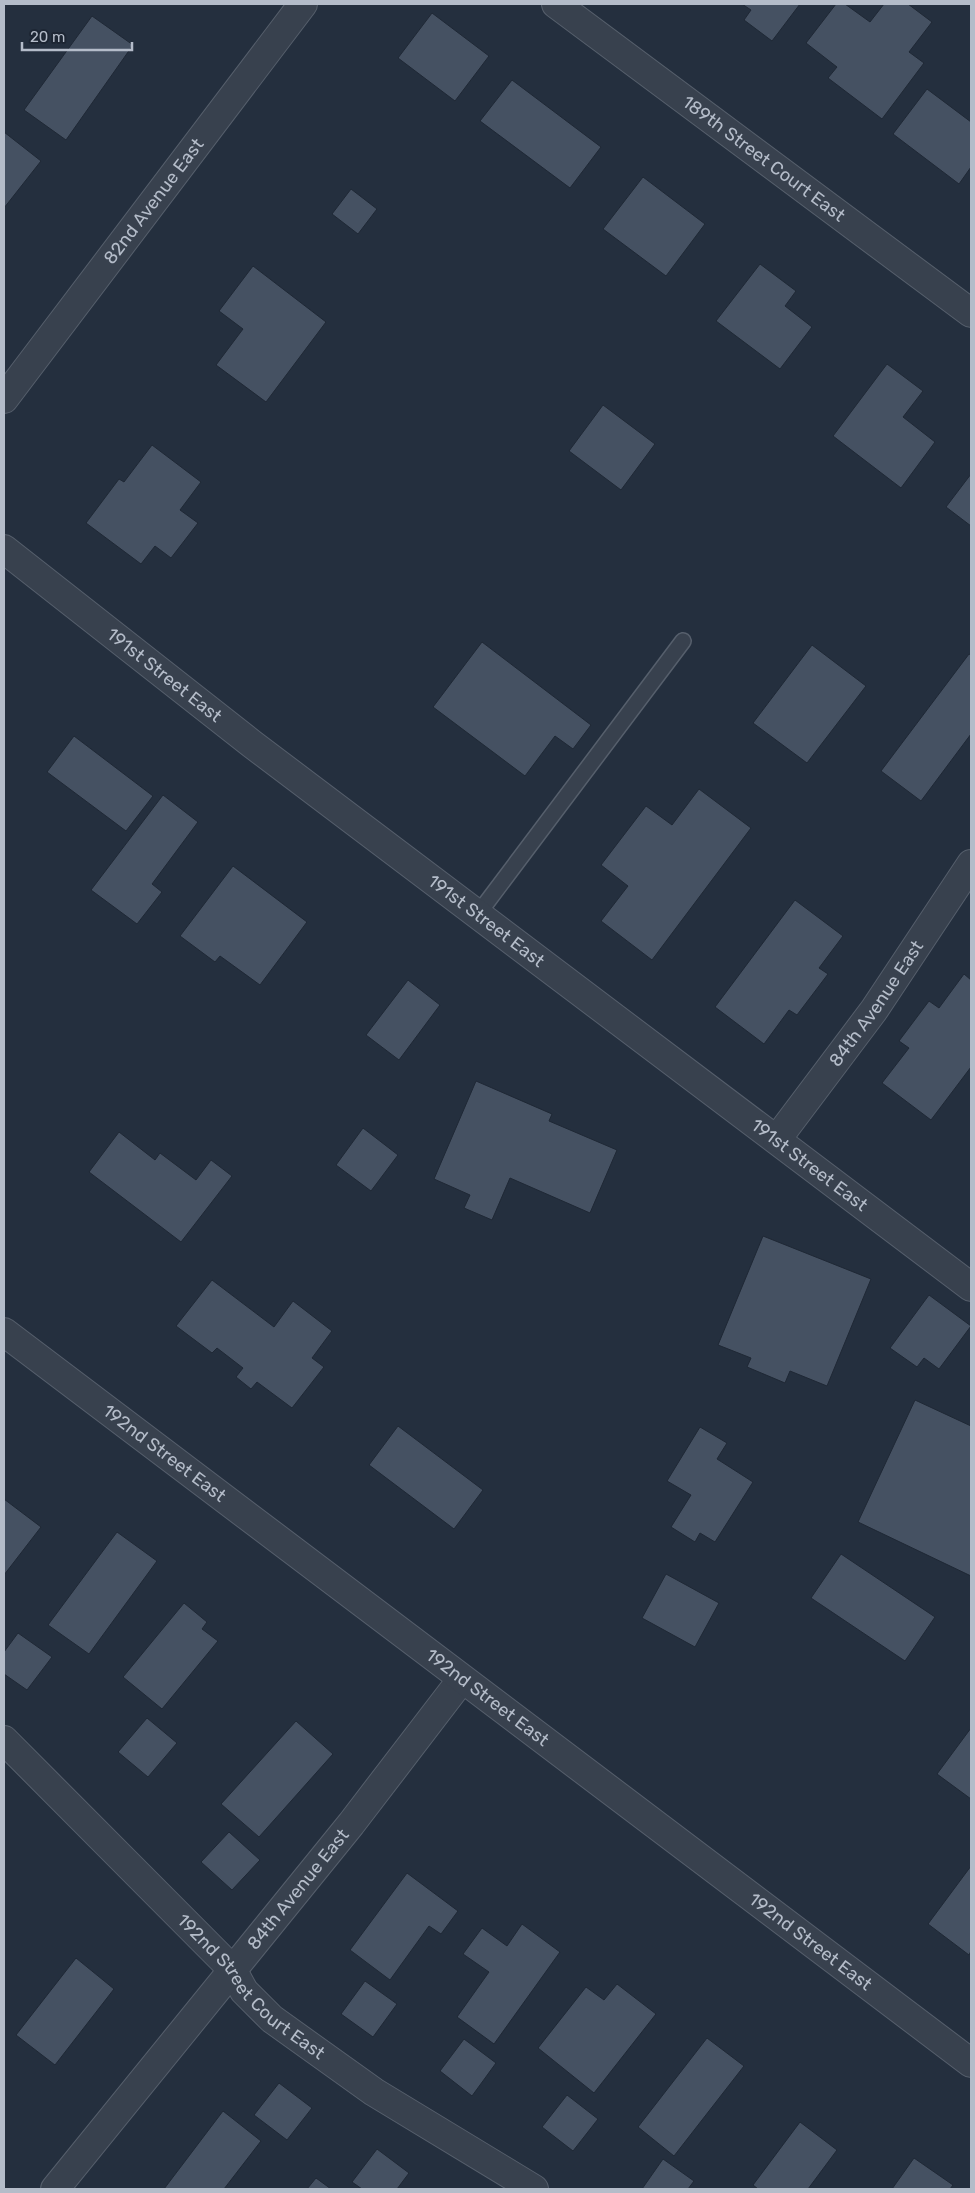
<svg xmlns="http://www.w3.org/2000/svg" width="975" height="2193" viewBox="0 0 975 2193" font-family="Rubik,sans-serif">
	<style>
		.building { fill: #455162; stroke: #1f2835 }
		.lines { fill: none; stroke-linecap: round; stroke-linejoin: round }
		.service-casing { stroke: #565f6c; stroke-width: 18 }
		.minor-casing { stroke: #565f6c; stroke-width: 30 }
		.tertiary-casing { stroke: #565f6c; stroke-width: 30 }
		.service { stroke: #38414e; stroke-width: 15 }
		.minor { stroke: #38414e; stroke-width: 28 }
		.tertiary { stroke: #38414e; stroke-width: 28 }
		.labels { text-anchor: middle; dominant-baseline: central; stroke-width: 4; stroke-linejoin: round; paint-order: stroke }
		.street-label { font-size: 18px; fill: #b4bcc9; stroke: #1d2633 }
	</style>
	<rect width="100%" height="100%" fill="#242f3e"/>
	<g class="building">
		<path d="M742,4h58l-28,37 -28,-21 7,-10z"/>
		<path d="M836,4h9l25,18 14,-18h24l24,18 -23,30 15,11 -42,56 -54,-41 9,-11 -31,-24z"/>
		<path d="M432,13l57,43 -34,45 -57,-43z"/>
		<path d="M92,16l41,29 -67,95 -42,-30z"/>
		<path d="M512,80l89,67 -31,41 -90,-67z"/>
		<path d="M927,89l44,33v45l-12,17 -66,-50z"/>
		<path d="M4,132l37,29 -37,47z"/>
		<path d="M643,177l62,47 -39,52 -63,-47z"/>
		<path d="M351,189l26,20 -19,25 -26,-20z"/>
		<path d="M760,264l36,27 -11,15 27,21 -32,42 -64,-48z"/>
		<path d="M253,266l73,56 -60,80 -50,-37 27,-36 -24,-18z"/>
		<path d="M887,364l36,27 -20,26 32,25 -34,46 -68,-52z"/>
		<path d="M603,405l52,39 -34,46 -52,-39z"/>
		<path d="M152,445l49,37 -21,28 18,13 -27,35 -16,-12 -14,18 -55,-41 33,-44 5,3z"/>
		<path d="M971,474v52l-25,-19z"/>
		<path d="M482,642l109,83 -18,24 -18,-13 -30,40 -92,-69z"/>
		<path d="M812,645l54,41 -59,77 -54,-40z"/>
		<path d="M969,654l2,1v79l-50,67 -40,-30z"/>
		<path d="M74,736l79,60 -27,35 -79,-59z"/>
		<path d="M699,789l52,39 -99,132 -51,-39 27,-35 -27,-21 45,-59 26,19z"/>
		<path d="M163,795l35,27 -46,62 10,8 -25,32 -46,-34z"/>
		<path d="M233,866l74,56 -47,63 -40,-29 -5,6 -35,-26z"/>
		<path d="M795,900l48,36 -24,32 9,6 -31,41 -8,-5 -25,34 -49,-37z"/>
		<path d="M964,974l7,6v87l-40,53 -49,-37 27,-35 -10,-7 30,-40 10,7z"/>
		<path d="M408,980l32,25 -41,55 -33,-25z"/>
		<path d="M476,1081l76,33 -3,7 68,29 -27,63 -80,-35 -18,42 -28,-12 6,-13 -36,-16z"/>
		<path d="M363,1128l35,27 -27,36 -35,-26z"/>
		<path d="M119,1132l36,28 5,-7 36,27 15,-20 21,16 -51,66 -92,-70z"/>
		<path d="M763,1236l108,43 -44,107 -37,-15 -5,12 -38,-16 4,-9 -33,-13z"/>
		<path d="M212,1280l62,47 19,-26 39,30 -20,27 12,9 -32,41 -35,-26 -6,7 -15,-12 7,-9 -26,-20 -5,5 -36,-27z"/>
		<path d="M929,1295l42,31 -32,43 -15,-11 -7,9 -27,-19z"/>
		<path d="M915,1400l56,26v150l-113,-54z"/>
		<path d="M398,1426l85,64 -29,39 -85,-64z"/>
		<path d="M700,1427l27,16 -10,16 36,23 -38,60 -15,-9 -5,9 -24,-15 20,-32 -24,-14z"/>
		<path d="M4,1499l37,28 -37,48z"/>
		<path d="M117,1532l40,29 -68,93 -41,-29z"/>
		<path d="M841,1554l94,63 -30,44 -94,-63z"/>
		<path d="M666,1574l53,29 -24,44 -53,-29z"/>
		<path d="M184,1603l23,19 -5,7 16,12 -56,68 -39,-32z"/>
		<path d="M18,1633l34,24 -25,33 -23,-16v-22z"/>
		<path d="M147,1718l30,25 -29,34 -30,-25z"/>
		<path d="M296,1721l37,33 -74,83 -38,-33z"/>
		<path d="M971,1728v71l-34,-25z"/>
		<path d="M229,1832l31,28 -28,30 -31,-28z"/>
		<path d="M971,1866v85l-2,4 -41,-31z"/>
		<path d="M407,1873l51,38 -17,23 -12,-8 -39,54 -40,-30z"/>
		<path d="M522,1924l38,28 -66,92 -37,-27 32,-45 -26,-18 19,-26 25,18z"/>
		<path d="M76,1958l38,31 -59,76 -39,-30z"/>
		<path d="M365,1981l32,23 -24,33 -32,-23z"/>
		<path d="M617,1984l39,30 -62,79 -56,-45 48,-61 18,13z"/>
		<path d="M707,2038l37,28 -70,90 -36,-29z"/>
		<path d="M464,2039l32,24 -24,33 -32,-25z"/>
		<path d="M279,2083l33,25 -25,32 -33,-25z"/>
		<path d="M567,2095l31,24 -25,32 -31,-24z"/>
		<path d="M223,2111l38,30 -37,48h-60z"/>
		<path d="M800,2122l37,28 -29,39h-50l-5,-4z"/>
		<path d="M377,2149l32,24 -12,16h-35l-10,-7z"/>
		<path d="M914,2158l39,27 -3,4h-58z"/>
		<path d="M663,2159l31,22 -6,8h-46z"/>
		<path d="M316,2178l15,11h-24z"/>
	</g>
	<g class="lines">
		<defs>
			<path id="service" d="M478,914l205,-273"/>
			<g id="minor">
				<path id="s1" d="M556,4l415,309"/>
				<path id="s2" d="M4,399l299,-395"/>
				<path id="s3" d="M4,549l248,195 719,543"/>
				<path id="s4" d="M777,1139l97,-129 97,-146"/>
				<path id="s5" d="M4,1740l228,229 12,22 28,28 102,73 160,97"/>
				<path id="s6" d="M55,2189l296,-365 111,-145"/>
			</g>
			<g id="tertiary">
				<path id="s7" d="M4,1332l967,731"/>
			</g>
		</defs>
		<use href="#service" class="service-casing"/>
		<use href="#minor" class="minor-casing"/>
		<use href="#tertiary" class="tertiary-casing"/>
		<use href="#service" class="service"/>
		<use href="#minor" class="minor"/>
		<use href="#tertiary" class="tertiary"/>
	</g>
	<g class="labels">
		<g class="street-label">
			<text stroke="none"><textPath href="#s1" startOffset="259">189th Street Court East</textPath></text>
			<text stroke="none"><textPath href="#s2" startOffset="248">82nd Avenue East</textPath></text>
			<text stroke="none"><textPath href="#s3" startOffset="204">191st Street East</textPath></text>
			<text stroke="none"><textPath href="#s3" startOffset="609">191st Street East</textPath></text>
			<text stroke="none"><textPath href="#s4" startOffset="168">84th Avenue East</textPath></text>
			<text stroke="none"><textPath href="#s3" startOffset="1014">191st Street East</textPath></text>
			<text stroke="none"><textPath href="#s7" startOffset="201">192nd Street East</textPath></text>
			<text stroke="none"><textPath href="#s7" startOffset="606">192nd Street East</textPath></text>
			<text stroke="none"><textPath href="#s6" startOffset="386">84th Avenue East</textPath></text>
			<text stroke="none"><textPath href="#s7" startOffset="1011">192nd Street East</textPath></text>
			<text stroke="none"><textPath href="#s5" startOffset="350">192nd Street Court East</textPath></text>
		</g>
	</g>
	<rect width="975" height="2193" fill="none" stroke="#b4bcc9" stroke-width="10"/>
	<path d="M22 42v8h110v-8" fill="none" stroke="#b4bcc9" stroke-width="2.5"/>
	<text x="30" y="42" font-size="15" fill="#b4bcc9" stroke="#1d2633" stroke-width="4" paint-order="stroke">20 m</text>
</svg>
